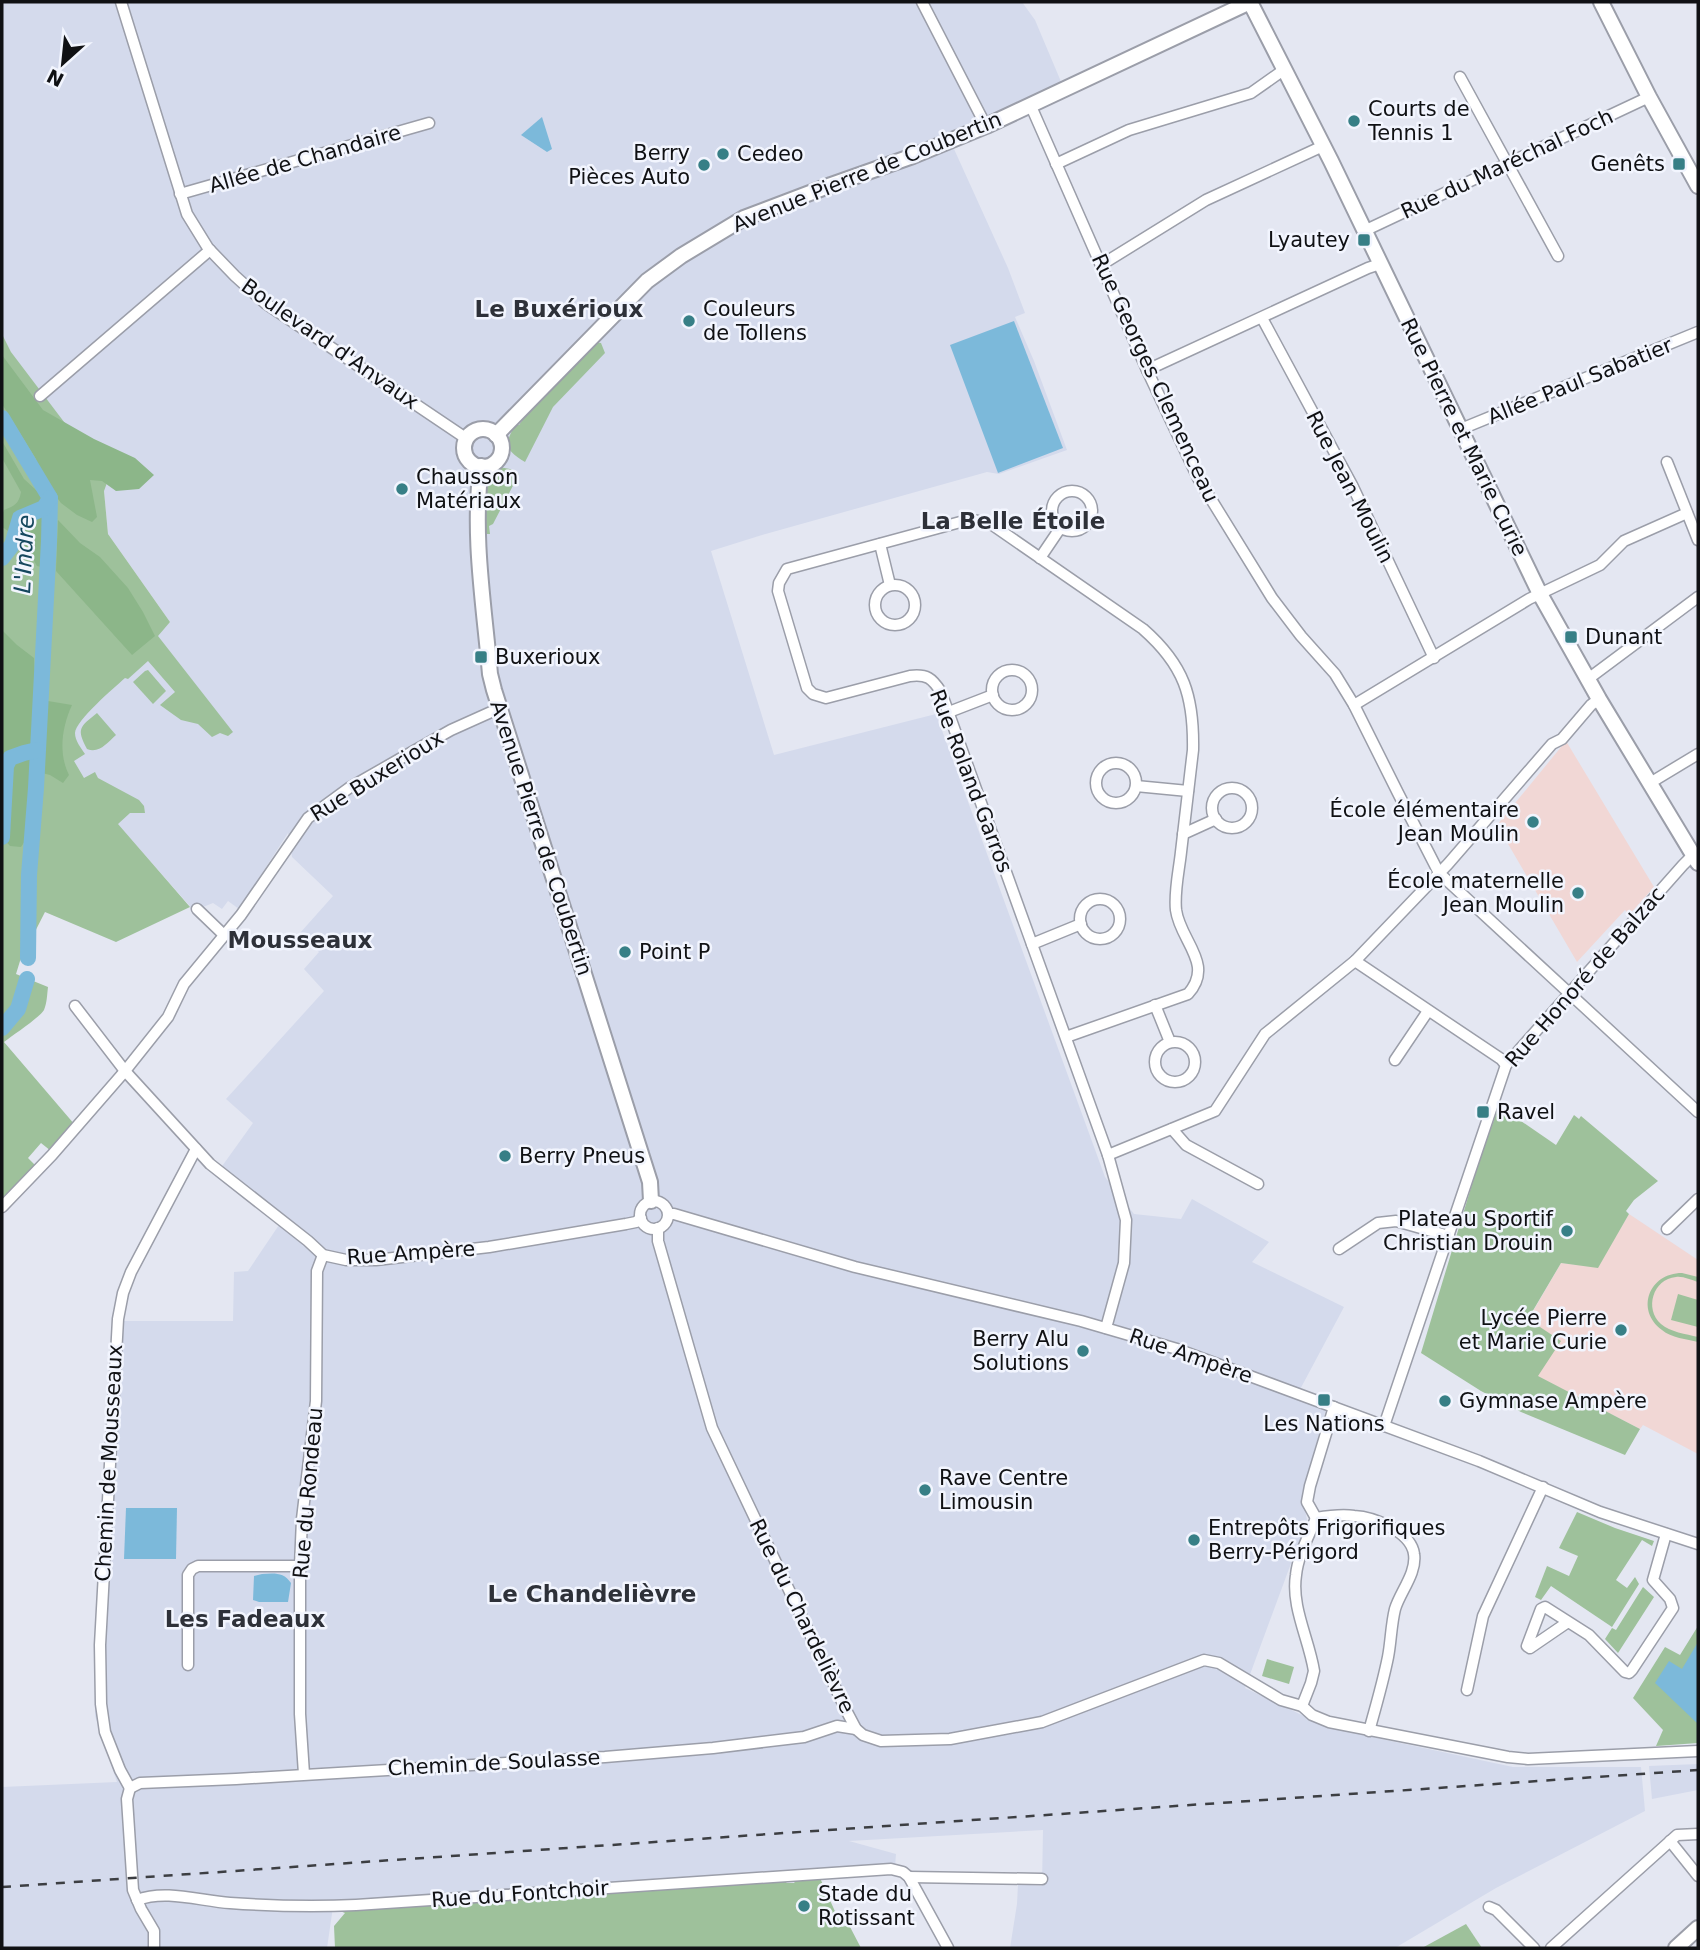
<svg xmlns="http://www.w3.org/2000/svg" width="1700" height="1950" viewBox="0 0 1700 1950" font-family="'DejaVu Sans',sans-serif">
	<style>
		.built { fill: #d4daec }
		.education { fill: #f1d7d5 }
		.green { fill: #9ec19b }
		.forest { fill: #8cb689 }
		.water { fill: #7cb9da }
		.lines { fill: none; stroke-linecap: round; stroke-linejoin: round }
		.river { stroke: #7cb9da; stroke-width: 16 }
		.street-casing { stroke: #9b9ea9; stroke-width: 13 }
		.secondary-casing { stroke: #9b9ea9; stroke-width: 18 }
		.street { stroke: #fff; stroke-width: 10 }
		.secondary { stroke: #fff; stroke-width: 14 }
		.rail { stroke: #3c3e42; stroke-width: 2.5; stroke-dasharray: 9 9; stroke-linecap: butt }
		.poi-dot { fill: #377f86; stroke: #f2f5fe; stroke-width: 2.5 }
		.labels { text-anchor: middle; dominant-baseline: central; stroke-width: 5; stroke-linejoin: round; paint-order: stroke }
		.poi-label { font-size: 21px; fill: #101114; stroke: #f2f5fe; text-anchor: start }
		.street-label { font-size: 21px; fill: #101114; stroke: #f2f5fe }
		.neighbourhood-label { font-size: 23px; font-weight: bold; fill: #2e3139; stroke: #f2f5fe }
		.water-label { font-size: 23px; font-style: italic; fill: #15475e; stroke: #f2f5fe }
	</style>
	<rect width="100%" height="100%" fill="#e4e7f2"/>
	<g class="built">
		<path d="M2,2h1020l13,18 27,64 -113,54 59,130 17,45 -10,4 19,44 33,89 -68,24 -12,-2 -225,63 -51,16 63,204 162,-41 169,463 29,37 47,5 11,-20 77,43 -17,20 92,45 -48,90 30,12 -24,85 5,26 -62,168 61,29 66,20 141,30h128l4,44 -149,77 -101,60h-385l7,-44 1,-20 24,2 1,-56 -194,11 47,13 -1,13 -383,24 -178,9 -7,48h-325v-161l115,-5 -22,-66 1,-88 17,-307h120l1,-49 14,-1 31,-46 -64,-49 38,-53 -27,-24 98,-108 -20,-22 15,-17 -19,-19 33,-37 -41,-39 -4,-24 -49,76 -11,-8 -6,8 -9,-6 -15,6 -2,4 -128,-145 4,-55 98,-91 -62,-88 -4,-43 -93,-139 -9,-18z"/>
		<path d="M1698,1764v26l-46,9 -3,-33z"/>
	</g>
	<g class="education">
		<path d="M1566,741l88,146 -25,28 -4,-5 -48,52 -80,-137z"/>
		<path d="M1629,1214l69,46v194l-55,-29 -3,4 -103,-53 -9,-56 33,-57 37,4z"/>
	</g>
	<g class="green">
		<path d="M2,334l9,18 97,128 -4,11 4,43 62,88 -12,14 75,96 -5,4 -8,-3 -8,4 -14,-13 -17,-4 -21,-15 15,-13 -27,-31 -20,18 -3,-1c-11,10 -49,42 -50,55 0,8 6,15 10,21l-11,7 10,17 11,-6 3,6 41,22 5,6 1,7h-15l-12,11 72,83 -74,35 -71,-30 -25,49 -4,13 32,13c-1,8 -1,16 -4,23 -5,8 -31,25 -40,32l71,83 -24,26 -10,-8 -13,15 9,9 -35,35z"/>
		<path d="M593,342l8,1 4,10 -52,54 -28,55c-20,-12 -21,-17 -10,-37h4l4,-6 -1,-4z"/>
		<path d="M499,467l11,2 9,5 -26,50 -4,2 1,8h-4l-2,-1c0,-23 -6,-51 15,-66z"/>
		<path d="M148,670l18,21 -13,13 -20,-22 12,-11z"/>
		<path d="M97,713l19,22c-9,8 -17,19 -29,14 -11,-21 -7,-22 10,-36z"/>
		<path d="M1499,1106l57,39 18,-30 5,4 2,-3 77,65 -24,19 -8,11 3,3 -31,54 -37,-5 -33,56 33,22 -23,35 102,53 -15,26 -104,-43 -40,-21 -60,-38 58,-192z"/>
		<path d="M1682,1273l16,4v5c-7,-2 -15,-6 -22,-5 -23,2 -32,32 -15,47 9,8 25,10 37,13v5c-11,-3 -27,-4 -36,-12 -27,-20 -13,-57 20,-57z"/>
		<path d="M1678,1294l20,6v27l-27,-7z"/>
		<path d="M1577,1512l38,16 39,13 -2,5 -10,-6 -26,40 11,8 8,-11 4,7 -27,43 -61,-41 -10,14 -6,-3 12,-31 22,10 9,-20 -19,-8z"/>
		<path d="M1643,1587l11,10 -36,56 -13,-14 7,-11 4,2z"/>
		<path d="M1698,1626v117l-42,3 7,-16 -30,-32 32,-51 15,8z"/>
		<path d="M1267,1659l27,8 -5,17 -27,-8z"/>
		<path d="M798,1878h22l22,49 7,-2 12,23h-526l-1,-22 11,-13 -10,-4 139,-9 45,-1 263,-20 5,4h7z"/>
		<path d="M1466,1924l16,24h-60z"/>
	</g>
	<g class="forest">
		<path d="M2,355l41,55 51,29 41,19 19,17 -15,14 -23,2 -14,-10 -12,-1 7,37 -5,5 -15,-7 -16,-12 -21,-28 -4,-16 -34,-55z"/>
		<path d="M2,441l22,38 23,21 -6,67 -4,-1 -15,-26 -20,-13v-12l2,-5c10,-4 15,-6 17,-18l-19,-34z"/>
		<path d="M58,520l22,23 20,14 28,31 15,24 12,24 -23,19 -76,-84z"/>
		<path d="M2,630l15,15 17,13 2,38 -2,37v38l-6,35 1,12 -2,20 -6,9 -11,-1 -7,-8c5,-10 5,-21 4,-32l-5,1z"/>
		<path d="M48,701l24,4c-10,22 -14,48 -3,70l-6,8 -13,-8 -8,-2z"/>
	</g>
	<g class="water">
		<path d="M542,117l10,32 -5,3 -26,-17z"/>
		<path d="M1014,321l49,127 -65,25 -48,-128z"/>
		<path d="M126,1508h51l-1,51h-52z"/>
		<path d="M262,1574c12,-1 22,-2 29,9l-3,19h-29l-6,-2 1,-24z"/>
		<path d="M1698,1642v82l-43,-41 14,-22 13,8z"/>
	</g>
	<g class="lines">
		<g class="river">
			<path d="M2,418l48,80 -1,43 -13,247 -7,87 -1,83"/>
			<path d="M2,558l10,-13 8,-27 24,-10 6,-10"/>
			<path d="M2,837l4,-71 4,-8 14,-5 13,-3"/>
			<path d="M2,1028l16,-19 9,-30"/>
		</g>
		<defs>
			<g id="street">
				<path d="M121,2l66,212 21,34 27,28 30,27 202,136"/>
				<path d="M922,2l64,124"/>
				<path d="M1460,77l98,179"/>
				<path d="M1030,104l117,266 51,108 74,120 29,38 34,38 19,31 44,88 41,80 259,239"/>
				<path d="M1056,164l73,-34 122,-37 34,-24"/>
				<path d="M180,194l249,-71"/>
				<path d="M1364,231l285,-134"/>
				<path d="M1101,265l105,-65 117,-54"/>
				<path d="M1262,318l90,167 82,173"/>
				<path d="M1147,370l221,-102 12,-4"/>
				<path d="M40,396l170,-146"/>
				<path d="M1461,429l237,-97"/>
				<path d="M1667,462l31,78"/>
				<circle cx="1072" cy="511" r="20"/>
				<path d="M880,544l10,41"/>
				<path d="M1040,558l21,-31"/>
				<circle cx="895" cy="605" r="20"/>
				<circle cx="1012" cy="690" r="20"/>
				<path d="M1588,679l110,-82"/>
				<path d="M1354,705l175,-106 71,-34 24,-24 63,-28"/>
				<path d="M949,712l44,-17"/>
				<circle cx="1116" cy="783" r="20"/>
				<path d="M1650,783l48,-29"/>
				<path d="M1136,786l52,5"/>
				<circle cx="1232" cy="808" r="20"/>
				<path d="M1183,834l33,-15"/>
				<circle cx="1100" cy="919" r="20"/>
				<path d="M197,909l27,26"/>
				<path d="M1032,944l49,-20"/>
				<path d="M1355,961l146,98 5,6"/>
				<path d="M1155,1005l15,37"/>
				<path d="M75,1006l50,65 85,93 98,77 15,14 23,5h30l113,-13 137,-23 10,-2 5,-4"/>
				<path d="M1066,1037l122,-43c27,-30 -8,-53 -12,-84 -2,-19 3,-39 5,-58 4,-34 8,-68 12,-102 1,-54 -9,-85 -50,-121l-152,-105 -17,-4 -10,1 -177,48 -8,14 -1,8 29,97 6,6 13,4 84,-22c17,-2 22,2 31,16l167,463 18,65 -2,43 -18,65"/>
				<circle cx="1175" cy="1062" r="20"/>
				<path d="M1395,1060l33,-49"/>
				<path d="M1172,1129l14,16 72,39"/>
				<path d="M1108,1155l107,-44 50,-77 90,-73 93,-97 104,-120 10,-5 29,-34 8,-6"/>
				<circle cx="654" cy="1215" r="14"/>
				<path d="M2,1207l50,-52 73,-84 43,-54 16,-33 57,-69 67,-97 41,-30 49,-28 53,-30 49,-22"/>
				<path d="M669,1214h5l181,53 226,54 96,28 302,112 121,51 98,32"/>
				<path d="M658,1228v13l54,187 134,282 10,19 7,6 18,6 69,-2 92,-17 162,-62 15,3 62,37 21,6 10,9 17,7 179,35 20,2 170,-8"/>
				<path d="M1667,1229l31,-30"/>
				<path d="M1339,1249l39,-26 18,-2 53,15"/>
				<path d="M1384,1426l122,-361 177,-200 7,-7 8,-5"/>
				<path d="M1316,1518l-9,-16 3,-16 24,-79"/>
				<path d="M1568,1622l-38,26 -3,-2 14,-37 4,-2 44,28 36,37 4,1 3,-3 41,-62 -3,-9 -17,-19 13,-46"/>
				<path d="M188,1665v-90l4,-6 6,-3h102"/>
				<path d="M1467,1690l16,-74 60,-129"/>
				<path d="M1302,1706l9,-23 3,-12c-5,-32 -23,-64 -18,-96 2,-20 13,-39 20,-57 12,-2 25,-4 38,-2 19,1 57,15 60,38 3,19 -14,38 -19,55 -4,16 -4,33 -7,48 -5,25 -12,49 -19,74"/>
				<path d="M304,1774l-4,-60v-148l2,-47 14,-118 1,-130 6,-16"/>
				<path d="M130,1788l10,-5 96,-4 369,-22 108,-9 91,-11 33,-11 19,3"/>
				<path d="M130,1788l-10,-18 -15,-38 -4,-28 -1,-59 18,-326 5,-26 8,-21 65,-123"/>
				<path d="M130,1788l-3,11 6,91 8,19 13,22v17"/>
				<path d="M1670,1841l28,35"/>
				<path d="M909,1877l133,2"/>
				<path d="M137,1900c29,-11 63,1 93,3 42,3 84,4 126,2l535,-36 12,3 6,5 39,71"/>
				<path d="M1489,1907l7,3 38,38"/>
				<path d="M1551,1948l126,-113 21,-1"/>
			</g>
			<g id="secondary">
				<path d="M1250,2l81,159 209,433 59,105 99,164"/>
				<path d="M1601,2l48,95 49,89"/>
				<circle cx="483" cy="448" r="19"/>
				<path d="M496,435l151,-154 34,-25 63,-38 87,-33 82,-29 73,-30 264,-124"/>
				<path d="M481,466c-9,70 3,138 9,208l4,16 156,492 1,19"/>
				<path d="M1676,1948l22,-20"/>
			</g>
		</defs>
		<use href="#street" class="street-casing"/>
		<use href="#secondary" class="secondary-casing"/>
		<use href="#street" class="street"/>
		<use href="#secondary" class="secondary"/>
		<path class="rail" d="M2,1887l1696,-117"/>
	</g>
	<g class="poi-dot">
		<circle cx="1354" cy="121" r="7"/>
		<circle cx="723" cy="154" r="7"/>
		<rect x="1672" y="157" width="14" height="14" rx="3.5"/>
		<circle cx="704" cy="165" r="7"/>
		<rect x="1357" y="233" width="14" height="14" rx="3.5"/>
		<circle cx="689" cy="321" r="7"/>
		<circle cx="402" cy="489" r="7"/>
		<rect x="1564" y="630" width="14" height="14" rx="3.5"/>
		<rect x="474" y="650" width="14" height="14" rx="3.5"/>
		<circle cx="1533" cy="822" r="7"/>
		<circle cx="1578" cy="893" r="7"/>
		<circle cx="625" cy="952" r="7"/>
		<rect x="1476" y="1105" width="14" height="14" rx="3.5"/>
		<circle cx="505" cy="1156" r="7"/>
		<circle cx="1567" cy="1231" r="7"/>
		<circle cx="1621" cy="1330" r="7"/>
		<circle cx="1083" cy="1351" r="7"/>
		<rect x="1317" y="1393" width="14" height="14" rx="3.5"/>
		<circle cx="1445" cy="1401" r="7"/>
		<circle cx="925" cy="1490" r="7"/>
		<circle cx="1194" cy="1540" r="7"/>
		<circle cx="804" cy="1906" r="7"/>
	</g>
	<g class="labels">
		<g class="poi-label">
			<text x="1368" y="109">Courts de<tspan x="1368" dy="24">Tennis 1</tspan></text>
			<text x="690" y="153" text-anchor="end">Berry<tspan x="690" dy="24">Pièces Auto</tspan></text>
			<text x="737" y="154">Cedeo</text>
			<text x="1665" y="164" text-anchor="end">Genêts</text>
			<text x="1350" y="240" text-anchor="end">Lyautey</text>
			<text x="703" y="309">Couleurs<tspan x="703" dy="24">de Tollens</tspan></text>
			<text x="416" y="477">Chausson<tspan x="416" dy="24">Matériaux</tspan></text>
			<text x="1585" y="637">Dunant</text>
			<text x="495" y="657">Buxerioux</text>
			<text x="1519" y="810" text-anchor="end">École élémentaire<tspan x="1519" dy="24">Jean Moulin</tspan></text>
			<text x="1564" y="881" text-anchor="end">École maternelle<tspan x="1564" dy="24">Jean Moulin</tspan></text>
			<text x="639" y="952">Point P</text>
			<text x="1497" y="1112">Ravel</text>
			<text x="519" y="1156">Berry Pneus</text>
			<text x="1553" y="1219" text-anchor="end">Plateau Sportif<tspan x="1553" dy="24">Christian Drouin</tspan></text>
			<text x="1607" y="1318" text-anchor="end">Lycée Pierre<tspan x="1607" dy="24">et Marie Curie</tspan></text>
			<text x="1069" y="1339" text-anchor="end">Berry Alu<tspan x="1069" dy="24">Solutions</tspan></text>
			<text x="1459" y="1401">Gymnase Ampère</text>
			<text x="1324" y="1424" text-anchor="middle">Les Nations</text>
			<text x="939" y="1478">Rave Centre<tspan x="939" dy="24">Limousin</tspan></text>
			<text x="1208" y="1528">Entrepôts Frigorifiques<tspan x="1208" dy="24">Berry-Périgord</tspan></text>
			<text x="818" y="1894">Stade du<tspan x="818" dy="24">Rotissant</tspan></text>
		</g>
		<g class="street-label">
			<text transform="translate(305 159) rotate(-16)">Allée de Chandaire</text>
			<text transform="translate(1507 164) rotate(-25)">Rue du Maréchal Foch</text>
			<text transform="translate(867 172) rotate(-22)">Avenue Pierre de Coubertin</text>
			<text transform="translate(330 344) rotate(35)">Boulevard d'Anvaux</text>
			<text transform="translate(1155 378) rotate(65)">Rue Georges Clemenceau</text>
			<text transform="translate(1580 381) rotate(-22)">Allée Paul Sabatier</text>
			<text transform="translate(1464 437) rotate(64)">Rue Pierre et Marie Curie</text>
			<text transform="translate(1350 487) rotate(63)">Rue Jean Moulin</text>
			<text transform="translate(377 776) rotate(-32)">Rue Buxerioux</text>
			<text transform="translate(971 781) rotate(69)">Rue Roland Garros</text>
			<text transform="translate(541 838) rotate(72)">Avenue Pierre de Coubertin</text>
			<text transform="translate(1585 977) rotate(-49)">Rue Honoré de Balzac</text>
			<text transform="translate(411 1253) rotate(-4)">Rue Ampère</text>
			<text transform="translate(1191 1356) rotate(19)">Rue Ampère</text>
			<text transform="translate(109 1463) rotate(-87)">Chemin de Mousseaux</text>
			<text transform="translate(308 1493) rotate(-85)">Rue du Rondeau</text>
			<text transform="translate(802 1616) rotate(64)">Rue du Chardelièvre</text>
			<text transform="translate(494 1763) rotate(-3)">Chemin de Soulasse</text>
			<text transform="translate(520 1894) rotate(-4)">Rue du Fontchoir</text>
		</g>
		<g class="neighbourhood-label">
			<text x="559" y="309">Le Buxérioux</text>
			<text x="1013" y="521">La Belle Étoile</text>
			<text x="300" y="940">Mousseaux</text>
			<text x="592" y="1594">Le Chandelièvre</text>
			<text x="245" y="1619">Les Fadeaux</text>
		</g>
		<g class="water-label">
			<text transform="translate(24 554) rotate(-87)">L'Indre</text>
		</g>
	</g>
	<rect width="1700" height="1950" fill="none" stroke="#101114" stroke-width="7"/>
	<g transform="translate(63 63) rotate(207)" stroke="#f2f5fe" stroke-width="5" paint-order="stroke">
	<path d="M0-5L12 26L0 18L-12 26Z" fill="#101114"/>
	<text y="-10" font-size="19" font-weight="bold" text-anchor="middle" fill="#101114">N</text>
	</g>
</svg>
